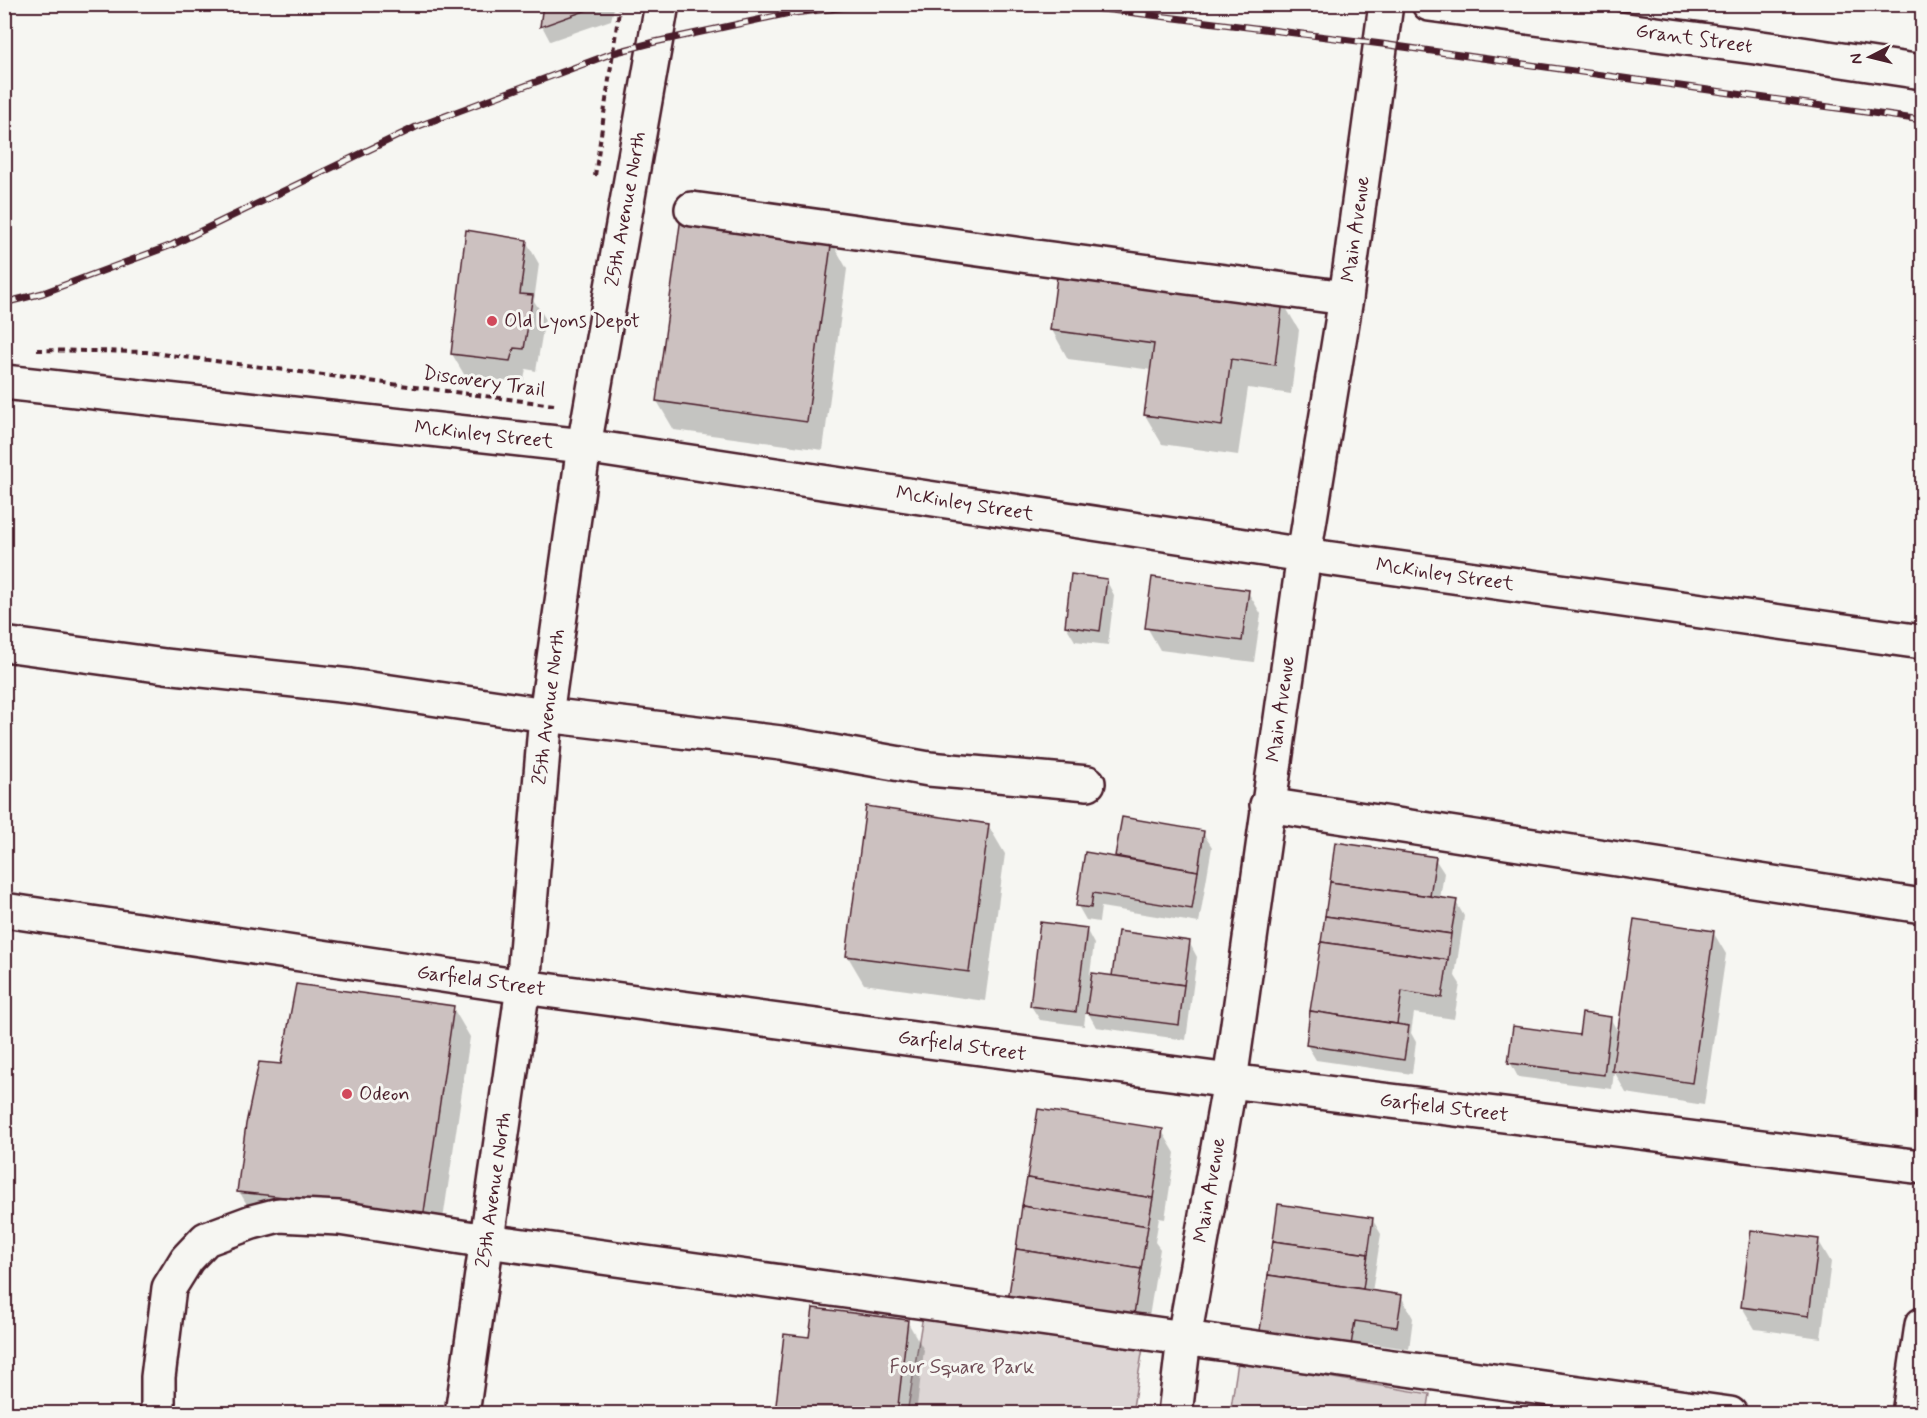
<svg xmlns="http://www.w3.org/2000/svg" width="1927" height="1418" viewBox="0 0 1927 1418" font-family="Mynerve,sans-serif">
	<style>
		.green { fill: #ddd6d5; stroke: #947a80; stroke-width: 1.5 }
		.shadow { fill: #0003 }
		.building { fill: #ccc1c0; stroke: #4a1f2b; stroke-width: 1.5 }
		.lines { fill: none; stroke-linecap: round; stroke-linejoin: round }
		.minor-casing { stroke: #4a1f2b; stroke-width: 38 }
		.path { stroke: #4a1f2b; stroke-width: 4; stroke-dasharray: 6 4.5; stroke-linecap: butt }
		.minor { stroke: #f6f6f2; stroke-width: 33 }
		.rail-casing { stroke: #4a1f2b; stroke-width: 7 }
		.rail { stroke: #f6f6f2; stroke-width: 4.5; stroke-dasharray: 14; stroke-linecap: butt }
		.poi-dot { fill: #d1495b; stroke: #f6f6f2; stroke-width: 2 }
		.labels { text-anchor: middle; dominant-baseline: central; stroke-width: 6; stroke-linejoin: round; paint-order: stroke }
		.street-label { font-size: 20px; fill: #4a1f2b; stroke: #f6f6f2 }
		.poi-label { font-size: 20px; fill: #4a1f2b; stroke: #f6f6f2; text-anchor: start }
		.park-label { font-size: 20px; fill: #6f4d56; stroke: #f6f6f2 }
	</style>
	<rect width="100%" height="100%" fill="#f6f6f2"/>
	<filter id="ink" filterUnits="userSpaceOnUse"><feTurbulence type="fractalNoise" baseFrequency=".0167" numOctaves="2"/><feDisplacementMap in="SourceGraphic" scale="12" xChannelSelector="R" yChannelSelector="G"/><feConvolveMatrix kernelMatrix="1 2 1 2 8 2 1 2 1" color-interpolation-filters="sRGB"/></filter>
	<g filter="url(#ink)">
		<g class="green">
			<path d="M923,1315l220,33 -11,65 -225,1z"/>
			<path d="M1238,1362l192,32 -3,19 -197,1z"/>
		</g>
		<g class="shadow">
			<path d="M545,4h70l-4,16 -61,21 -8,-15z"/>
			<path d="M831,240l16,29 -24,181 -149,-20 -17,-29z"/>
			<path d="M526,241l13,23 -5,37 11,17 -9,53 -10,-2 -3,14 -58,-7 -13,-22z"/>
			<path d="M1282,301l17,29 -8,64 -43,-6 -10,67 -76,-11 -17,-29 7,-45 -84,-11 -16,-29z"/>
			<path d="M1106,580l8,15 -6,50 -33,-4 -9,-15z"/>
			<path d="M1248,592l13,22 -7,48 -94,-12 -13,-23z"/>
			<path d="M1123,819l80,14 9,14 -13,76 -98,-16 -2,15 -13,-2 -8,-14 39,-48z"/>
			<path d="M988,825l17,29 -20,147 -121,-17 -17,-29z"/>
			<path d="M1337,844l98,15 9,14 -4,26 16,3 8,14 -9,60 5,8 -6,35 -40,-6 -3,20 5,9 -4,32 -96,-14 -9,-15z"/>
			<path d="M1086,929l8,15 -4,30 23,3 76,-35 8,15 -11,83 -90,-13 -10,-18 -2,17 -44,-6 -9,-14z"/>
			<path d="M1713,932l13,22 -22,151 -78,-12 -12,-22 -2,18 -94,-12 -8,-15 70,-26 30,-18 9,16z"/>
			<path d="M453,1008l17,29 -30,203 -184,-20 -17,-29 43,-125z"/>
			<path d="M1162,1131l13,22 -10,66 -6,-1 -4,24 5,7 -16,99 -123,-19z"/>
			<path d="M1279,1206l93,13 9,15 -9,58 29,4 12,22 -4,31 -42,-6 -5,36 -93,-103z"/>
			<path d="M1818,1240l13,22 -10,76 -66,-9 -13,-22z"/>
			<path d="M907,1321l17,29 -8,64h-140l35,-76z"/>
		</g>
		<g class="building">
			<path d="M543,4h61l-64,23z"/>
			<path d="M681,217l151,21 -25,184 -151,-21z"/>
			<path d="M466,230l61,10 -7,54 13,1 -9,54 -10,-1 -4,13 -59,-7z"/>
			<path d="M1058,269l225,31 -8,65 -44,-6 -9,67 -78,-11 10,-71 -104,-14z"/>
			<path d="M1071,574l36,5 -7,52 -35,-5z"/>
			<path d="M1152,577l97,13 -7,51 -97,-13z"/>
			<path d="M866,806l123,18 -20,148 -123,-16z"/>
			<path d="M1122,817l82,14 -6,40 -83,-15z"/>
			<path d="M1335,842l101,15 -6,39 -100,-14z"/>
			<path d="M1085,852l113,19 -6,38 -99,-16 -2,15 -15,-2z"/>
			<path d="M1330,882l127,18 -6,34 -126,-18z"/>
			<path d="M1325,916l126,18 -3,26 -127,-18z"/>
			<path d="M1634,919l80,12 -22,152 -80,-12z"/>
			<path d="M1040,922l47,6 -11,84 -46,-6z"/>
			<path d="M1118,931l72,10 -6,44 -72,-9z"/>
			<path d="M1321,942l127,18 -6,38 -40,-7 -5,33 -87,-13z"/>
			<path d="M1092,973l92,12 -5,40 -93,-12z"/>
			<path d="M296,984l158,22 -30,206 -187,-20 9,-68 13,-62 22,2z"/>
			<path d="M1310,1011l99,15 -5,34 -98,-15z"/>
			<path d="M1582,1013l29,4 -7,58 -96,-12 5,-37 66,9z"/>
			<path d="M1038,1109l125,20 -10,69 -126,-20z"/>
			<path d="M1027,1178l126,20 -5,28 -126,-20z"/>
			<path d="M1278,1204l95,14 -5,36 -95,-13z"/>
			<path d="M1022,1206l126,20 -7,43 -125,-20z"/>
			<path d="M1751,1230l68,9 -10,77 -68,-9z"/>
			<path d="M1273,1241l95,13 -5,35 -95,-14z"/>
			<path d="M1016,1249l125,20 -9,58 -125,-20z"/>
			<path d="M1268,1275l134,20 -5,32 -42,-6 -6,36 -91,-13z"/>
			<path d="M813,1308l95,12 -11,94h-122l9,-80 25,3z"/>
		</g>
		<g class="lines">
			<defs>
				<g id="minor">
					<path d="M1429,4l326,43 167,25"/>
					<path d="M692,209l344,48 310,41"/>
					<path d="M4,382l580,64 720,109 618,87"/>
					<path d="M4,644l161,22 185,20 196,29 235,28 148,26 159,14"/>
					<path d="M1267,805l655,101"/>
					<path d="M4,910l519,77 707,94 692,86"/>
					<path d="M158,1414v-37l11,-89 18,-29 19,-20 46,-17 27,-7 60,3 148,23 1243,173"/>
					<path d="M462,1414l61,-427 23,-272 38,-269 78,-442"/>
					<path d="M1175,1414l9,-76 46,-257 74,-526 42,-257 40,-294"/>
					<path d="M1909,1414l13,-89"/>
				</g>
			</defs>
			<use href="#minor" class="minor-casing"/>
			<g class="path">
				<path d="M595,176l25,-172"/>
				<path d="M37,350l109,2 408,53"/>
			</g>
			<use href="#minor" class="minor"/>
			<defs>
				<g id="rail">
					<path d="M1050,4l61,6 271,34 540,76"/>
					<path d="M4,303l39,-10 129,-48 244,-118 197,-74 42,-11 130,-28 90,-10"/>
				</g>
			</defs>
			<use href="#rail" class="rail-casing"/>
			<use href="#rail" class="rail"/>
		</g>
	</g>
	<g class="poi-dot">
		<circle cx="492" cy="321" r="6"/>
		<circle cx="347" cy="1094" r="6"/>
	</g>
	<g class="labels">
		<g class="street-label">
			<text transform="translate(1694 39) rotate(8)">Grant Street</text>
			<text transform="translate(626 209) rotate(-80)">25th Avenue North</text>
			<text transform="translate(1356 229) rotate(-82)">Main Avenue</text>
			<text transform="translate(484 382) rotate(8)">Discovery Trail</text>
			<text transform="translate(484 435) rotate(6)">McKinley Street</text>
			<text transform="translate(965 504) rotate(9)">McKinley Street</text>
			<text transform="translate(1445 575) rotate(8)">McKinley Street</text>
			<text transform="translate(549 707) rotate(-83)">25th Avenue North</text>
			<text transform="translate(1281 709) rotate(-82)">Main Avenue</text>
			<text transform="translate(481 981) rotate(8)">Garfield Street</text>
			<text transform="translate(962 1046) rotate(8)">Garfield Street</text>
			<text transform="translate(1444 1108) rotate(7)">Garfield Street</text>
			<text transform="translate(494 1190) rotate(-82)">25th Avenue North</text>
			<text transform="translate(1210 1190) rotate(-80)">Main Avenue</text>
		</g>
		<g class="poi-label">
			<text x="504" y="321">Old Lyons Depot</text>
			<text x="359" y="1094">Odeon</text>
		</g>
		<g class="park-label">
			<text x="962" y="1367">Four Square Park</text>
		</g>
	</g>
	<rect width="1927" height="1418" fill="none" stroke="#f6f6f2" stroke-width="24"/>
	<rect x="12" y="12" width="1903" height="1394" fill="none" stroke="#4a1f2b" stroke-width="2" filter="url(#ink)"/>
	<g transform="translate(1870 57) rotate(263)" stroke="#f6f6f2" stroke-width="4.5" paint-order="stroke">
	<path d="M0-4.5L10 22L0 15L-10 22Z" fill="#4a1f2b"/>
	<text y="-9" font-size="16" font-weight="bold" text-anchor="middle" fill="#4a1f2b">N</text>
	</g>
</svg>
